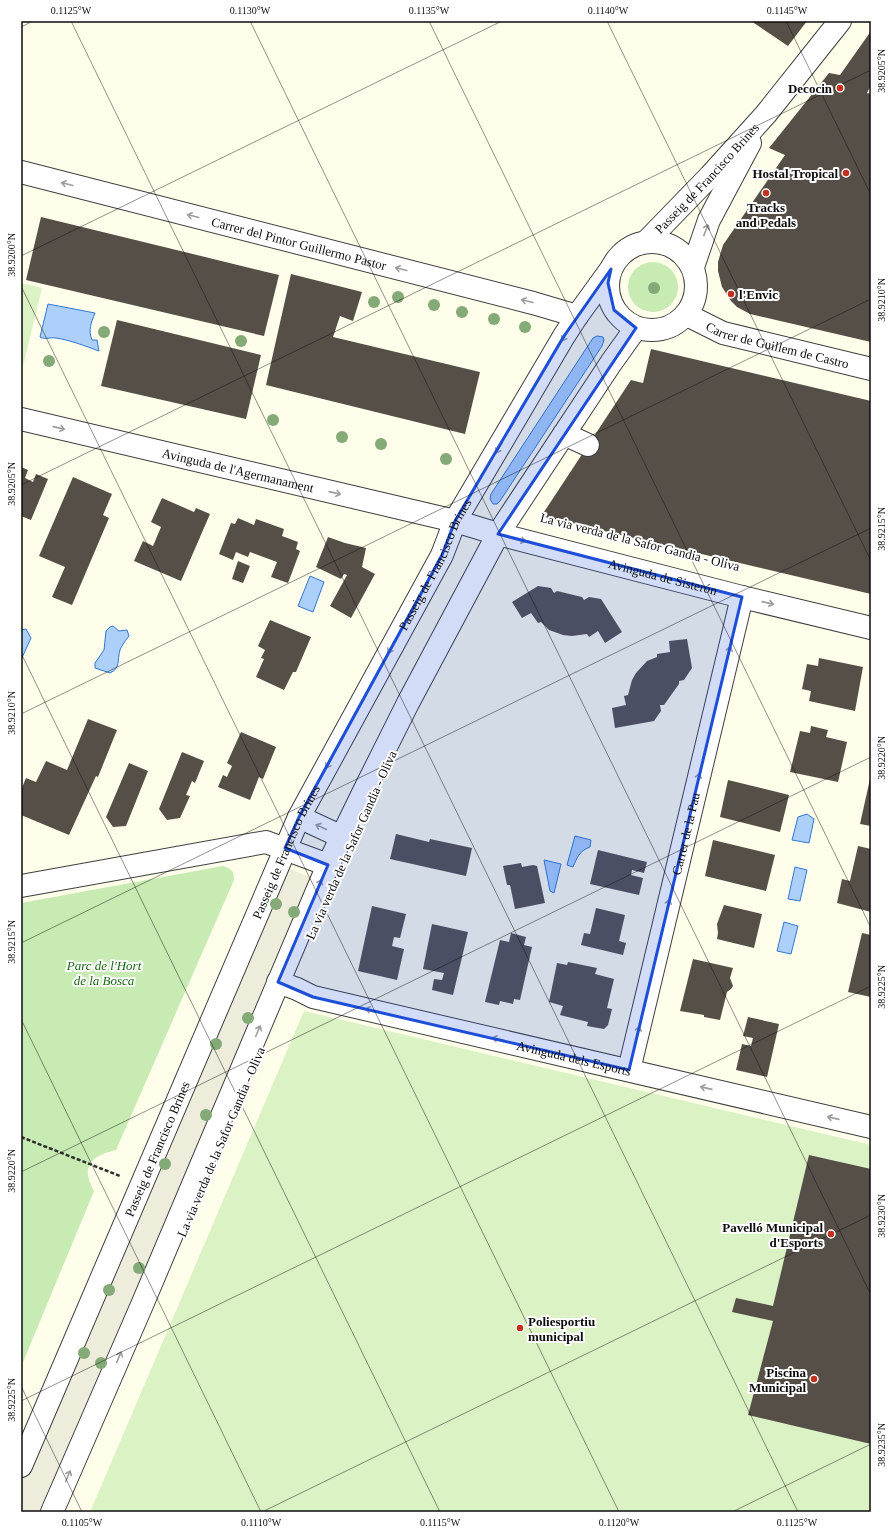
<svg xmlns="http://www.w3.org/2000/svg" width="892" height="1533" viewBox="0 0 892 1533" font-family="Georgia,serif">
	<style>
		.green { fill: #c7ebb3 }
		.pitch { fill: #dbf2c5 }
		.plaza { fill: #eeecda }
		.water { fill: #acd0f9; stroke: #3077d4 }
		.building { fill: #554f48 }
		.lines { fill: none; stroke-linecap: round; stroke-linejoin: round }
		.minor-casing { stroke: #3f3f3f; stroke-width: 24 }
		.path { stroke: #2e2e2e; stroke-width: 2.5; stroke-dasharray: 4 2; stroke-linecap: butt }
		.minor { stroke: #fff; stroke-width: 22 }
		.tree { fill: #83aa77 }
		.oneway { stroke: #9e9e9e }
		.marked { fill: #1d4ed8; fill-opacity: 0.2; stroke: #1d4ed8; stroke-width: 3; stroke-linejoin: round }
		.ticks { fill: none; stroke: #0c0c0c; stroke-width: 1; stroke-opacity: 0.45 }
		.poi-dot { fill: #c2311d; stroke: #fff; stroke-width: 1.5 }
		.labels { text-anchor: middle; dominant-baseline: central; stroke-width: 4; stroke-linejoin: round; paint-order: stroke }
		.poi-label { font-size: 13px; font-weight: bold; fill: #0c0c0c; stroke: #fff; text-anchor: end }
		.street-label { font-size: 13px; fill: #0c0c0c; stroke: #fff }
		.park-label { font-size: 13px; font-style: italic; fill: #1d6619; stroke: #fff }
		.neatline { fill: none; stroke: #0c0c0c; stroke-width: 1.5 }
		.ticks-label { font-size: 10px; text-anchor: middle; fill: #0c0c0c }
	</style>
	<rect width="100%" height="100%" fill="#fffeea"/>
	<g class="green">
		<circle cx="653" cy="287" r="25"/>
		<path d="M223,866c9,3 11,5 11,14l-118,270c-25,6 -36,16 -22,41l-73,176v-464z"/>
	</g>
	<g class="pitch">
		<path d="M21,283l21,5 -21,86z"/>
		<path d="M304,1011l567,134v367h-781z"/>
	</g>
	<path class="plaza" d="M287,867l26,12 -269,633h-23v-31z"/>
	<g class="water">
		<path d="M48,304l47,9c-4,10 -7,17 -3,27h5l2,11c-14,-5 -29,-11 -43,-13 -6,-1 -10,2 -16,-1z"/>
		<path d="M597,336l6,1 1,3 -2,6 -102,155 -3,3h-4l-3,-5 1,-5 102,-156z"/>
		<path d="M310,576l14,6 -11,30 -15,-6z"/>
		<path d="M113,626l6,5 8,-1 2,6c-4,5 -7,9 -9,14 -3,10 1,18 -10,23l-15,-5v-5l9,-13 2,-19 4,-4z"/>
		<path d="M26,629l5,9 -10,22v-30z"/>
		<path d="M807,814l7,5 -5,24 -17,-3 6,-23z"/>
		<path d="M575,836l16,4 -1,7c-11,4 -13,11 -17,20l-6,-2z"/>
		<path d="M544,860l17,4 -7,29 -4,-2z"/>
		<path d="M795,867l12,3 -7,31 -12,-2z"/>
		<path d="M784,922l14,4 -7,28 -14,-3z"/>
	</g>
	<g class="building">
		<path d="M751,21h56l-19,25z"/>
		<path d="M871,31v54l-4,8 4,1v248l-121,-28 -13,-7 -6,-6 -9,-14 -4,-16v-9l5,-17 62,-90 -16,-7 60,-75 11,2z"/>
		<path d="M41,217l238,58 -15,61 -238,-56z"/>
		<path d="M291,274l71,18 -9,29 -13,-5 -7,21 147,35 -15,62 -199,-49z"/>
		<path d="M117,320l144,35 -15,64 -145,-33z"/>
		<path d="M651,349l220,52v193l-326,-77 -1,-5 87,-132 12,3z"/>
		<path d="M21,467l7,3 -3,8 8,4 3,-8 12,5 -17,41 -10,-4z"/>
		<path d="M73,477l39,17 -9,21 6,3 -37,87 -20,-8 13,-30 -26,-11z"/>
		<path d="M162,498l32,14 2,-4 14,6 -29,67 -47,-20 9,-20 10,5 8,-19 -10,-5z"/>
		<path d="M238,518l16,7 2,-6 28,10 -2,7 16,6 -2,7 4,2 -12,32 -17,-6 6,-15 -27,-10 -2,5 -12,-5 -3,8 -14,-6 12,-31 4,1z"/>
		<path d="M328,537l17,6 21,5 -4,19 13,7 -24,44 -21,-12 17,-31 -3,-1 -3,5 -25,-12z"/>
		<path d="M238,561l12,5 -7,17 -11,-4z"/>
		<path d="M538,586l13,2 3,5 3,-2 25,6 2,3 5,-3 12,2 21,33 -17,11 -7,-12 -9,6 -2,-3 -15,2 -9,-1 -14,-5 -8,-8 -3,1 -7,-10 -9,5 -10,-16z"/>
		<path d="M270,620l41,17 -15,35h-3l-9,18 -28,-13 8,-18 -3,-1 4,-8 -7,-4z"/>
		<path d="M687,639l5,29 -8,12 -5,1v3l-15,21h-4l1,6 -7,10 -39,7 -3,-20 14,-3 -2,-9 4,-1 4,-15 4,-7 11,-12 10,-4v-3l13,-2 -1,-11z"/>
		<path d="M819,658l44,9 -8,44 -46,-10 2,-10 -9,-2 5,-25 11,2z"/>
		<path d="M88,719l29,11 -19,47 -2,-1 -27,59 -48,-20v-25l5,-12 10,4 10,-21 21,9z"/>
		<path d="M811,726l17,4 -2,7 21,5 -9,40 -48,-10 10,-41 10,2z"/>
		<path d="M241,732l35,15 -13,32 -4,-2 -9,23 -32,-13 5,-12 4,2 5,-11 -5,-3z"/>
		<path d="M182,752l22,9 -9,22 -3,-2 -6,14 4,1 -10,22 -13,2 -8,-11z"/>
		<path d="M129,763l19,8 -22,55 -13,1 -7,-10z"/>
		<path d="M870,779h1v47l-11,-2z"/>
		<path d="M728,780l61,15 -9,37 -60,-15z"/>
		<path d="M396,834l33,8 1,-3 42,9 -6,28 -76,-17z"/>
		<path d="M713,840l62,15 -9,36 -61,-15z"/>
		<path d="M858,846l13,3v63l-34,-9 5,-24 8,2z"/>
		<path d="M598,850l49,12 -3,11 -12,-3 -1,5 12,3 -4,17 -49,-11z"/>
		<path d="M521,863l1,4 11,-2 4,1 8,37 -30,6 -5,-24h-3l-4,-19z"/>
		<path d="M724,905l38,9 -8,34 -37,-9 1,-6 -1,-9z"/>
		<path d="M372,906l34,8 -6,24 -6,-1 -2,9 12,3 -7,31 -39,-9z"/>
		<path d="M596,908l29,7 -6,26 7,2 -3,12 -42,-10 3,-12 6,1z"/>
		<path d="M432,924l36,8 -15,63 -21,-5 2,-11 8,1 2,-7 -21,-4z"/>
		<path d="M511,933l15,4 -2,8 8,2 -12,53 -6,-1 -1,5 -13,-3 -1,4 -14,-3 15,-62 9,2z"/>
		<path d="M862,933l9,2v62l-23,-5z"/>
		<path d="M693,959l40,9 -3,10 3,8 -2,3 -4,3 -7,28 -16,-3v-2l-24,-4z"/>
		<path d="M568,962l29,6 -2,6 19,5 -7,29 5,1 -4,16 -4,4 -17,-3 1,-4 -28,-7 3,-9 -14,-4 8,-39 10,2z"/>
		<path d="M748,1017l31,7 -12,53 -31,-7 6,-26 9,2 2,-8 -10,-2z"/>
		<path d="M809,1155l62,14v275l-123,-29 25,-94 -41,-9 4,-14 37,8z"/>
	</g>
	<g class="lines">
		<defs>
			<g id="minor">
				<path id="s1" d="M21,172l512,131 44,13"/>
				<circle cx="652" cy="286" r="44"/>
				<path id="s2" d="M646,242l64,-66 56,-62 74,-93"/>
				<path d="M693,267l16,-47 41,-77"/>
				<path id="s3" d="M687,315l36,18 148,36"/>
				<path id="s4" d="M21,419l434,102 43,13 244,63 129,31"/>
				<path d="M564,434l24,11"/>
				<path d="M299,817l43,20"/>
				<path d="M21,886l245,-44 62,23"/>
				<path id="s5" d="M278,982l19,7 16,8 558,130"/>
				<path id="s6" d="M629,1070l113,-473"/>
				<path id="s7" d="M21,1466l278,-649 143,-262 13,-34 109,-185 13,-20 34,-47"/>
				<path d="M52,1512l90,-207 186,-440 36,-74 44,-88 90,-169 113,-171 25,-35"/>
			</g>
		</defs>
		<use href="#minor" class="minor-casing"/>
		<path class="path" d="M21,1137l99,39"/>
		<use href="#minor" class="minor"/>
	</g>
	<g class="tree">
		<circle cx="654" cy="288" r="6"/>
		<circle cx="398" cy="297" r="6"/>
		<circle cx="374" cy="302" r="6"/>
		<circle cx="434" cy="305" r="6"/>
		<circle cx="462" cy="312" r="6"/>
		<circle cx="494" cy="319" r="6"/>
		<circle cx="525" cy="327" r="6"/>
		<circle cx="104" cy="332" r="6"/>
		<circle cx="241" cy="341" r="6"/>
		<circle cx="49" cy="361" r="6"/>
		<circle cx="273" cy="420" r="6"/>
		<circle cx="342" cy="437" r="6"/>
		<circle cx="381" cy="444" r="6"/>
		<circle cx="446" cy="459" r="6"/>
		<circle cx="276" cy="904" r="6"/>
		<circle cx="294" cy="912" r="6"/>
		<circle cx="248" cy="1018" r="6"/>
		<circle cx="216" cy="1044" r="6"/>
		<circle cx="206" cy="1115" r="6"/>
		<circle cx="165" cy="1164" r="6"/>
		<circle cx="139" cy="1268" r="6"/>
		<circle cx="109" cy="1290" r="6"/>
		<circle cx="84" cy="1353" r="6"/>
		<circle cx="101" cy="1363" r="6"/>
	</g>
	<defs><path id="oneway-shaft" d="M-6 0H5M1.5-3L5.5 0L1.5 3" fill="none" stroke-width="1.6" stroke-linecap="round" stroke-linejoin="round"/></defs>
	<g class="oneway">
		<use href="#oneway-shaft" transform="translate(67 184) rotate(-166)"/>
		<use href="#oneway-shaft" transform="translate(193 216) rotate(-166)"/>
		<use href="#oneway-shaft" transform="translate(706 230) rotate(-69)"/>
		<use href="#oneway-shaft" transform="translate(401 269) rotate(-166)"/>
		<use href="#oneway-shaft" transform="translate(527 301) rotate(-166)"/>
		<use href="#oneway-shaft" transform="translate(565 336) rotate(121)"/>
		<use href="#oneway-shaft" transform="translate(59 428) rotate(13)"/>
		<use href="#oneway-shaft" transform="translate(499 448) rotate(121)"/>
		<use href="#oneway-shaft" transform="translate(335 493) rotate(13)"/>
		<use href="#oneway-shaft" transform="translate(520 540) rotate(14)"/>
		<use href="#oneway-shaft" transform="translate(768 603) rotate(13)"/>
		<use href="#oneway-shaft" transform="translate(391 648) rotate(118)"/>
		<use href="#oneway-shaft" transform="translate(729 652) rotate(-77)"/>
		<use href="#oneway-shaft" transform="translate(329 763) rotate(118)"/>
		<use href="#oneway-shaft" transform="translate(698 779) rotate(-77)"/>
		<use href="#oneway-shaft" transform="translate(321 827) rotate(-155)"/>
		<use href="#oneway-shaft" transform="translate(319 885) rotate(-67)"/>
		<use href="#oneway-shaft" transform="translate(668 905) rotate(-77)"/>
		<use href="#oneway-shaft" transform="translate(371 1010) rotate(-167)"/>
		<use href="#oneway-shaft" transform="translate(258 1031) rotate(-67)"/>
		<use href="#oneway-shaft" transform="translate(638 1032) rotate(-77)"/>
		<use href="#oneway-shaft" transform="translate(498 1039) rotate(-167)"/>
		<use href="#oneway-shaft" transform="translate(706 1088) rotate(-167)"/>
		<use href="#oneway-shaft" transform="translate(833 1118) rotate(-167)"/>
		<use href="#oneway-shaft" transform="translate(119 1357) rotate(-67)"/>
		<use href="#oneway-shaft" transform="translate(68 1476) rotate(-67)"/>
	</g>
	<path class="marked" d="M611,269l-3,14 6,27 22,18 -138,206 244,63 -113,473 -316,-73 -35,-15 50,-117 -43,-17 14,-31 143,-262 13,-34 109,-185z"/>
	<path class="ticks" d="M71,21l727,1491M250,21l621,1274M429,21l442,907M607,21l264,540M786,21l85,174M21,27l12,-6M21,256l481,-235M21,286l598,1226M21,485l850,-415M21,653l419,859M21,714l850,-415M21,943l850,-415M21,1019l240,493M21,1172l850,-415M21,1386l61,126M21,1401l850,-415M262,1512l609,-297M732,1512l139,-68"/>
	<g class="poi-dot">
		<circle cx="840" cy="88" r="4"/>
		<circle cx="846" cy="173" r="4"/>
		<circle cx="766" cy="193" r="4"/>
		<circle cx="731" cy="294" r="4"/>
		<circle cx="831" cy="1234" r="4"/>
		<circle cx="520" cy="1328" r="4"/>
		<circle cx="814" cy="1379" r="4"/>
	</g>
	<g class="labels">
		<g class="poi-label">
			<text x="832" y="88">Decocin</text>
			<text x="838" y="173">Hostal Tropical</text>
			<text x="766" y="207" text-anchor="middle">Tracks<tspan x="766" dy="15">and Pedals</tspan></text>
			<text x="739" y="294" text-anchor="start">l'Envic</text>
			<text x="823" y="1227">Pavelló Municipal<tspan x="823" dy="15">d'Esports</tspan></text>
			<text x="528" y="1321" text-anchor="start">Poliesportiu<tspan x="528" dy="15">municipal</tspan></text>
			<text x="806" y="1372">Piscina<tspan x="806" dy="15">Municipal</tspan></text>
		</g>
		<g class="street-label">
			<text stroke="none"><textPath href="#s2" startOffset="88">Passeig de Francisco Brines</textPath></text>
			<text stroke="none"><textPath href="#s1" startOffset="287">Carrer del Pintor Guillermo Pastor</textPath></text>
			<text stroke="none"><textPath href="#s3" startOffset="96">Carrer de Guillem de Castro</textPath></text>
			<text stroke="none"><textPath href="#s4" startOffset="223">Avinguda de l'Agermanament</textPath></text>
			<text transform="translate(640 542) rotate(14)">La via verda de la Safor Gandia - Oliva</text>
			<text stroke="none"><textPath href="#s7" startOffset="993">Passeig de Francisco Brines</textPath></text>
			<text stroke="none"><textPath href="#s4" startOffset="661">Avinguda de Sisterón</textPath></text>
			<text stroke="none"><textPath href="#s6" startOffset="243">Carrer de la Pau</textPath></text>
			<text transform="translate(351 845) rotate(-66)">La via verda de la Safor Gandia - Oliva</text>
			<text stroke="none"><textPath href="#s7" startOffset="669">Passeig de Francisco Brines</textPath></text>
			<text stroke="none"><textPath href="#s5" startOffset="306">Avinguda dels Esports</textPath></text>
			<text transform="translate(221 1142) rotate(-67)">La via verda de la Safor Gandia - Oliva</text>
			<text stroke="none"><textPath href="#s7" startOffset="345">Passeig de Francisco Brines</textPath></text>
		</g>
		<g class="park-label">
			<text x="104" y="965">Parc de l'Hort<tspan x="104" dy="15">de la Bosca</tspan></text>
		</g>
	</g>
	<rect width="892" height="1533" fill="none" stroke="#ffffff" stroke-width="44"/>
	<rect x="22" y="22" width="848" height="1489" class="neatline"/>
	<g class="ticks-label">
		<text x="71" y="14">0.1125°W</text>
		<text x="250" y="14">0.1130°W</text>
		<text x="429" y="14">0.1135°W</text>
		<text x="608" y="14">0.1140°W</text>
		<text x="787" y="14">0.1145°W</text>
		<text transform="translate(881 71) rotate(-90)" y="4">38.9205°N</text>
		<text transform="translate(11 255) rotate(-90)" y="4">38.9200°N</text>
		<text transform="translate(881 300) rotate(-90)" y="4">38.9210°N</text>
		<text transform="translate(11 484) rotate(-90)" y="4">38.9205°N</text>
		<text transform="translate(881 529) rotate(-90)" y="4">38.9215°N</text>
		<text transform="translate(11 713) rotate(-90)" y="4">38.9210°N</text>
		<text transform="translate(881 758) rotate(-90)" y="4">38.9220°N</text>
		<text transform="translate(11 942) rotate(-90)" y="4">38.9215°N</text>
		<text transform="translate(881 987) rotate(-90)" y="4">38.9225°N</text>
		<text transform="translate(11 1171) rotate(-90)" y="4">38.9220°N</text>
		<text transform="translate(881 1216) rotate(-90)" y="4">38.9230°N</text>
		<text transform="translate(11 1400) rotate(-90)" y="4">38.9225°N</text>
		<text transform="translate(881 1445) rotate(-90)" y="4">38.9235°N</text>
		<text x="82" y="1526">0.1105°W</text>
		<text x="261" y="1526">0.1110°W</text>
		<text x="440" y="1526">0.1115°W</text>
		<text x="619" y="1526">0.1120°W</text>
		<text x="797" y="1526">0.1125°W</text>
	</g>
</svg>
